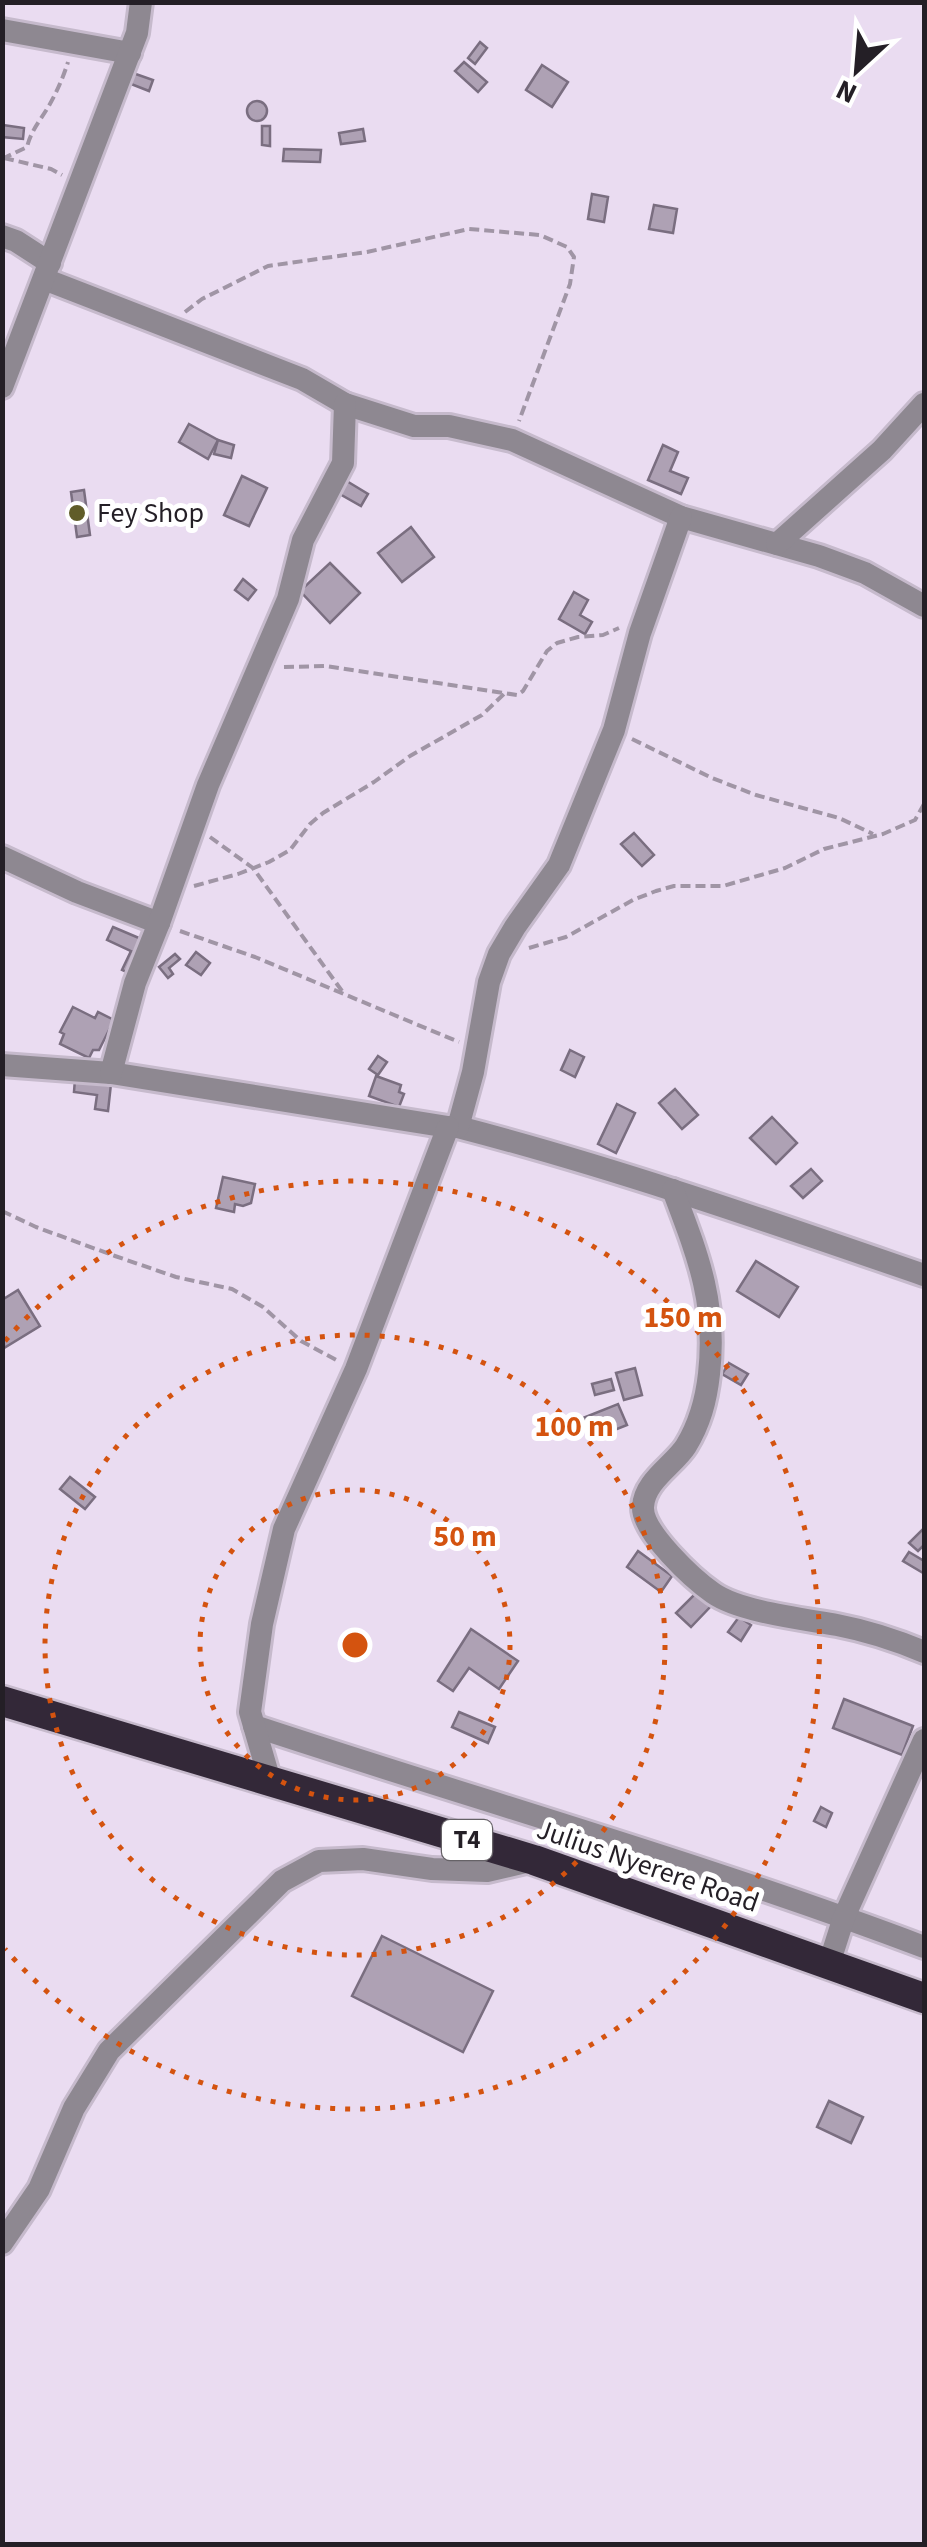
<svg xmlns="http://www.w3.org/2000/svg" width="927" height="2547" viewBox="0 0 927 2547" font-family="'Source Sans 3',sans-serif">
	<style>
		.building { fill: #aea1b4; stroke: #7a6e80; stroke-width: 2.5 }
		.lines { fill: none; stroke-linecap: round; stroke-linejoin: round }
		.street-casing { stroke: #c6bacc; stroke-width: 28 }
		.highway-casing { stroke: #c6bacc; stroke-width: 35 }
		.path { stroke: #a095a5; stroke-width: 4; stroke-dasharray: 10 5; stroke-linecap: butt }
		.street { stroke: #8e8891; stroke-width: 22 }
		.highway { stroke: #332838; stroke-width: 30 }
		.ring { fill: none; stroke: #d4530f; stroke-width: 5; stroke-dasharray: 5 10 }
		.poi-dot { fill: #605c29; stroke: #fff; stroke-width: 4 }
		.labels { text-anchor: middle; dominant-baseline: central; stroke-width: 10; stroke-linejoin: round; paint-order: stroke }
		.shield { fill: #fff; stroke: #666267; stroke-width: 2.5 }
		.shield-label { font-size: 25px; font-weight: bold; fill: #241f26 }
		.poi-label { font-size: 28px; fill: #241f26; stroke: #fff; text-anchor: start }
		.street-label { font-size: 28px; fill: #241f26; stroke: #fff }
		.centre { fill: #d4530f; stroke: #fff; stroke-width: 5 }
		.ring-label { font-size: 30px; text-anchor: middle; font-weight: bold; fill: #d4530f; stroke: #fff; stroke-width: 10; stroke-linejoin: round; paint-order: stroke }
	</style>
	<rect width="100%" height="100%" fill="#eadcf1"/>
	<g class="building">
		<path d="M480,42l7,6 -12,16 -7,-6z"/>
		<path d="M464,62l23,20 -9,10 -23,-21z"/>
		<path d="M542,65l26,17 -16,25 -26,-17z"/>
		<path d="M130,72l23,8 -4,11 -23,-9z"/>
		<circle cx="257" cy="111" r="10"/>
		<path d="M3,125l21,3 -1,11 -21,-2z"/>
		<path d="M262,126h8v20l-8,-1z"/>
		<path d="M363,129l2,12 -24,3 -2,-11z"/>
		<path d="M284,149l37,1 -1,12 -37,-1z"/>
		<path d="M592,194l16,3 -4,25 -16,-3z"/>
		<path d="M654,205l23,4 -4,24 -24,-4z"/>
		<path d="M189,424l29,16 -10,19 -29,-17z"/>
		<path d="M218,440l16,5 -3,13 -17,-4z"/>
		<path d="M663,445l15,7 -8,19 18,7 -7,16 -33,-14z"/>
		<path d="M242,476l25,12 -18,38 -25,-11z"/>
		<path d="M345,480l23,14 -7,12 -23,-13z"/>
		<path d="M84,490l6,45 -13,2 -6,-45z"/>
		<path d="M411,527l23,30 -32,25 -24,-29z"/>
		<path d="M330,563l30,30 -30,30 -30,-32z"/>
		<path d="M243,579l13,11 -8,10 -13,-10z"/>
		<path d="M574,592l14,8 -8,15 12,7 -7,12 -26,-15z"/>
		<path d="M634,833l20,22 -12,11 -21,-22z"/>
		<path d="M113,927l33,14 -15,33 -9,-4 9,-19 -24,-11z"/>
		<path d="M196,952l14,11 -9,12 -15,-10z"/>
		<path d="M175,954l5,5 -11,9 4,6 -5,4 -9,-11z"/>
		<path d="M73,1007l22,11 3,-6 16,8 -15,30h-6l-4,8 -29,-14 4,-10 -4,-2z"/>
		<path d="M570,1050l14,7 -9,20 -14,-7z"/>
		<path d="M378,1056l9,6 -9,13 -9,-6z"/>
		<path d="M376,1076l25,9 -2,7 5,2 -5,13 -30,-11z"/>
		<path d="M75,1079l36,5 -3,27 -13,-2 2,-14 -23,-3z"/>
		<path d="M675,1089l23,26 -16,14 -23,-26z"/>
		<path d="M617,1104l18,9 -19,40 -18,-9z"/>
		<path d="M772,1117l25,26 -21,21 -26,-26z"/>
		<path d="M811,1169l11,12 -19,17 -12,-12z"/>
		<path d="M223,1177l32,7 -4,19 -8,3 -8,-2 -1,8 -18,-4z"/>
		<path d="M756,1261l42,26 -19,30 -42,-26z"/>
		<path d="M18,1290l22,36 -36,22 -2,-48z"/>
		<path d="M729,1363l19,11 -7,11 -19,-11z"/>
		<path d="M635,1368l7,27 -18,5 -8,-27z"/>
		<path d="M611,1379l3,11 -19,5 -3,-11z"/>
		<path d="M618,1404l9,21 -35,14 -9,-21z"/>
		<path d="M70,1477l25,20 -10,12 -25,-20z"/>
		<path d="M923,1529l1,16 -6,6 -9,-8z"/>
		<path d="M638,1551l34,25 -11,16 -34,-25z"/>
		<path d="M909,1552l15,9 -1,12 -20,-12z"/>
		<path d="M697,1592l14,14 -20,21 -15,-14z"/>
		<path d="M739,1617l12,8 -10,16 -13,-9z"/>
		<path d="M471,1629l47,32 -19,28 -30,-21 -16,23 -15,-10z"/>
		<path d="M844,1699l69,27 -11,29 -69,-27z"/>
		<path d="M459,1712l36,15 -7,16 -36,-16z"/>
		<path d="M821,1807l11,6 -6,14 -12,-6z"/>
		<path d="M382,1936l111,55 -30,61 -111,-56z"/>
		<path d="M829,2101l34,16 -12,26 -34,-16z"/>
	</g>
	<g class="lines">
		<defs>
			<g id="street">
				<path d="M2,30l128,23"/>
				<path d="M2,236l14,5 34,22"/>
				<path d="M44,279l258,100 43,25 69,22h35l63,14 169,77 138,39 46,17 59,33"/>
				<path d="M2,387l135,-354 4,-31"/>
				<path d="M777,544l105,-94 42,-46"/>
				<path d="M2,857l75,35 82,31"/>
				<path d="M2,1065l109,8 337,54h10c158,41 312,95 466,148"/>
				<path d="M111,1073l24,-90 24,-60 49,-138 80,-186 15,-59 40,-77 2,-59"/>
				<path d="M458,1127l15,-55 16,-90 10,-28 16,-27 44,-62 55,-135 26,-97 41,-116"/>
				<path d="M673,1190c25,66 44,113 36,184 -3,27 -9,49 -23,72 -12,19 -42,35 -43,61 -1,25 50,72 70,86 27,19 91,26 124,32 31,6 59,15 87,27"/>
				<path d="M254,1726c224,74 450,138 670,221"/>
				<path d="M270,1781l-20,-69 12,-88 22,-95 72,-160 92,-242"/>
				<path d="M829,1964l15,-47 80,-177"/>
				<path d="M2,2243l37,-54 35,-81 35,-57 173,-170 37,-20 44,-2 69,10 55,2 47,-11"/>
			</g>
			<path id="highway" d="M2,1701l532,159 390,138"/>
		</defs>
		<use href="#street" class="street-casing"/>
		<use href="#highway" class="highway-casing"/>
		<g class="path">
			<path d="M4,158l47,11 11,6"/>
			<path d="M2,159l25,-12c4,-16 12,-25 20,-38 9,-15 16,-31 21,-47"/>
			<path d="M185,312l17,-13 66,-33 99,-14 102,-23 71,6 27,12 7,10 -4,27 -51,137"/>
			<path d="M284,667l42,-1 191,29 6,-4 24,-40 10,-8 21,-6 25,-2 16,-7"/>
			<path d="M632,739l80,39 44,17 83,23 34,16"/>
			<path d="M210,837l43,31 89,123"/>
			<path d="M194,886l44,-12 31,-12 21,-12 20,-26 13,-11 51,-31 36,-26 72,-41 22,-21"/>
			<path d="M180,931l75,26 204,85"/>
			<path d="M529,948l37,-11 67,-37 23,-9 18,-5h49l62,-18 39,-19 59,-15 32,-14 9,-16"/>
			<path d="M2,1211l34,16 79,29 61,21 56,12 31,18 38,34 37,20"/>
		</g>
		<use href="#street" class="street"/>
		<use href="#highway" class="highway"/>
	</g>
	<g class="ring">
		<circle cx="355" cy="1645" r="155"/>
		<circle cx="355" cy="1645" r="310"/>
		<path d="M5 1341A464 464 0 1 1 5 1949"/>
	</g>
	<circle class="poi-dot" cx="77" cy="513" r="10"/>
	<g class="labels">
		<rect class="shield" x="442" y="1820" width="50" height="40" rx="8"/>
		<g class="shield-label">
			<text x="467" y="1840">T4</text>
		</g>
		<g class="poi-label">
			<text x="97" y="513">Fey Shop</text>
		</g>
		<g class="street-label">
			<text transform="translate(648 1866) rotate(19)">Julius Nyerere Road</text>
		</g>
	</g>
	<circle cx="355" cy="1645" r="15" class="centre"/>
	<g class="ring-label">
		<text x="683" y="1327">150 m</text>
		<text x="574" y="1436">100 m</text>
		<text x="465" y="1546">50 m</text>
	</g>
	<rect width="927" height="2547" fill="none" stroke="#241f26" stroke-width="10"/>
	<g transform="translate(857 70) rotate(206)" stroke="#ffffff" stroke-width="8" paint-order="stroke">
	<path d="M0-8L18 38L0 25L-18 38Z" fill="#241f26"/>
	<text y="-15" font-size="28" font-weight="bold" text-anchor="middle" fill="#241f26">N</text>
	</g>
</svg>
